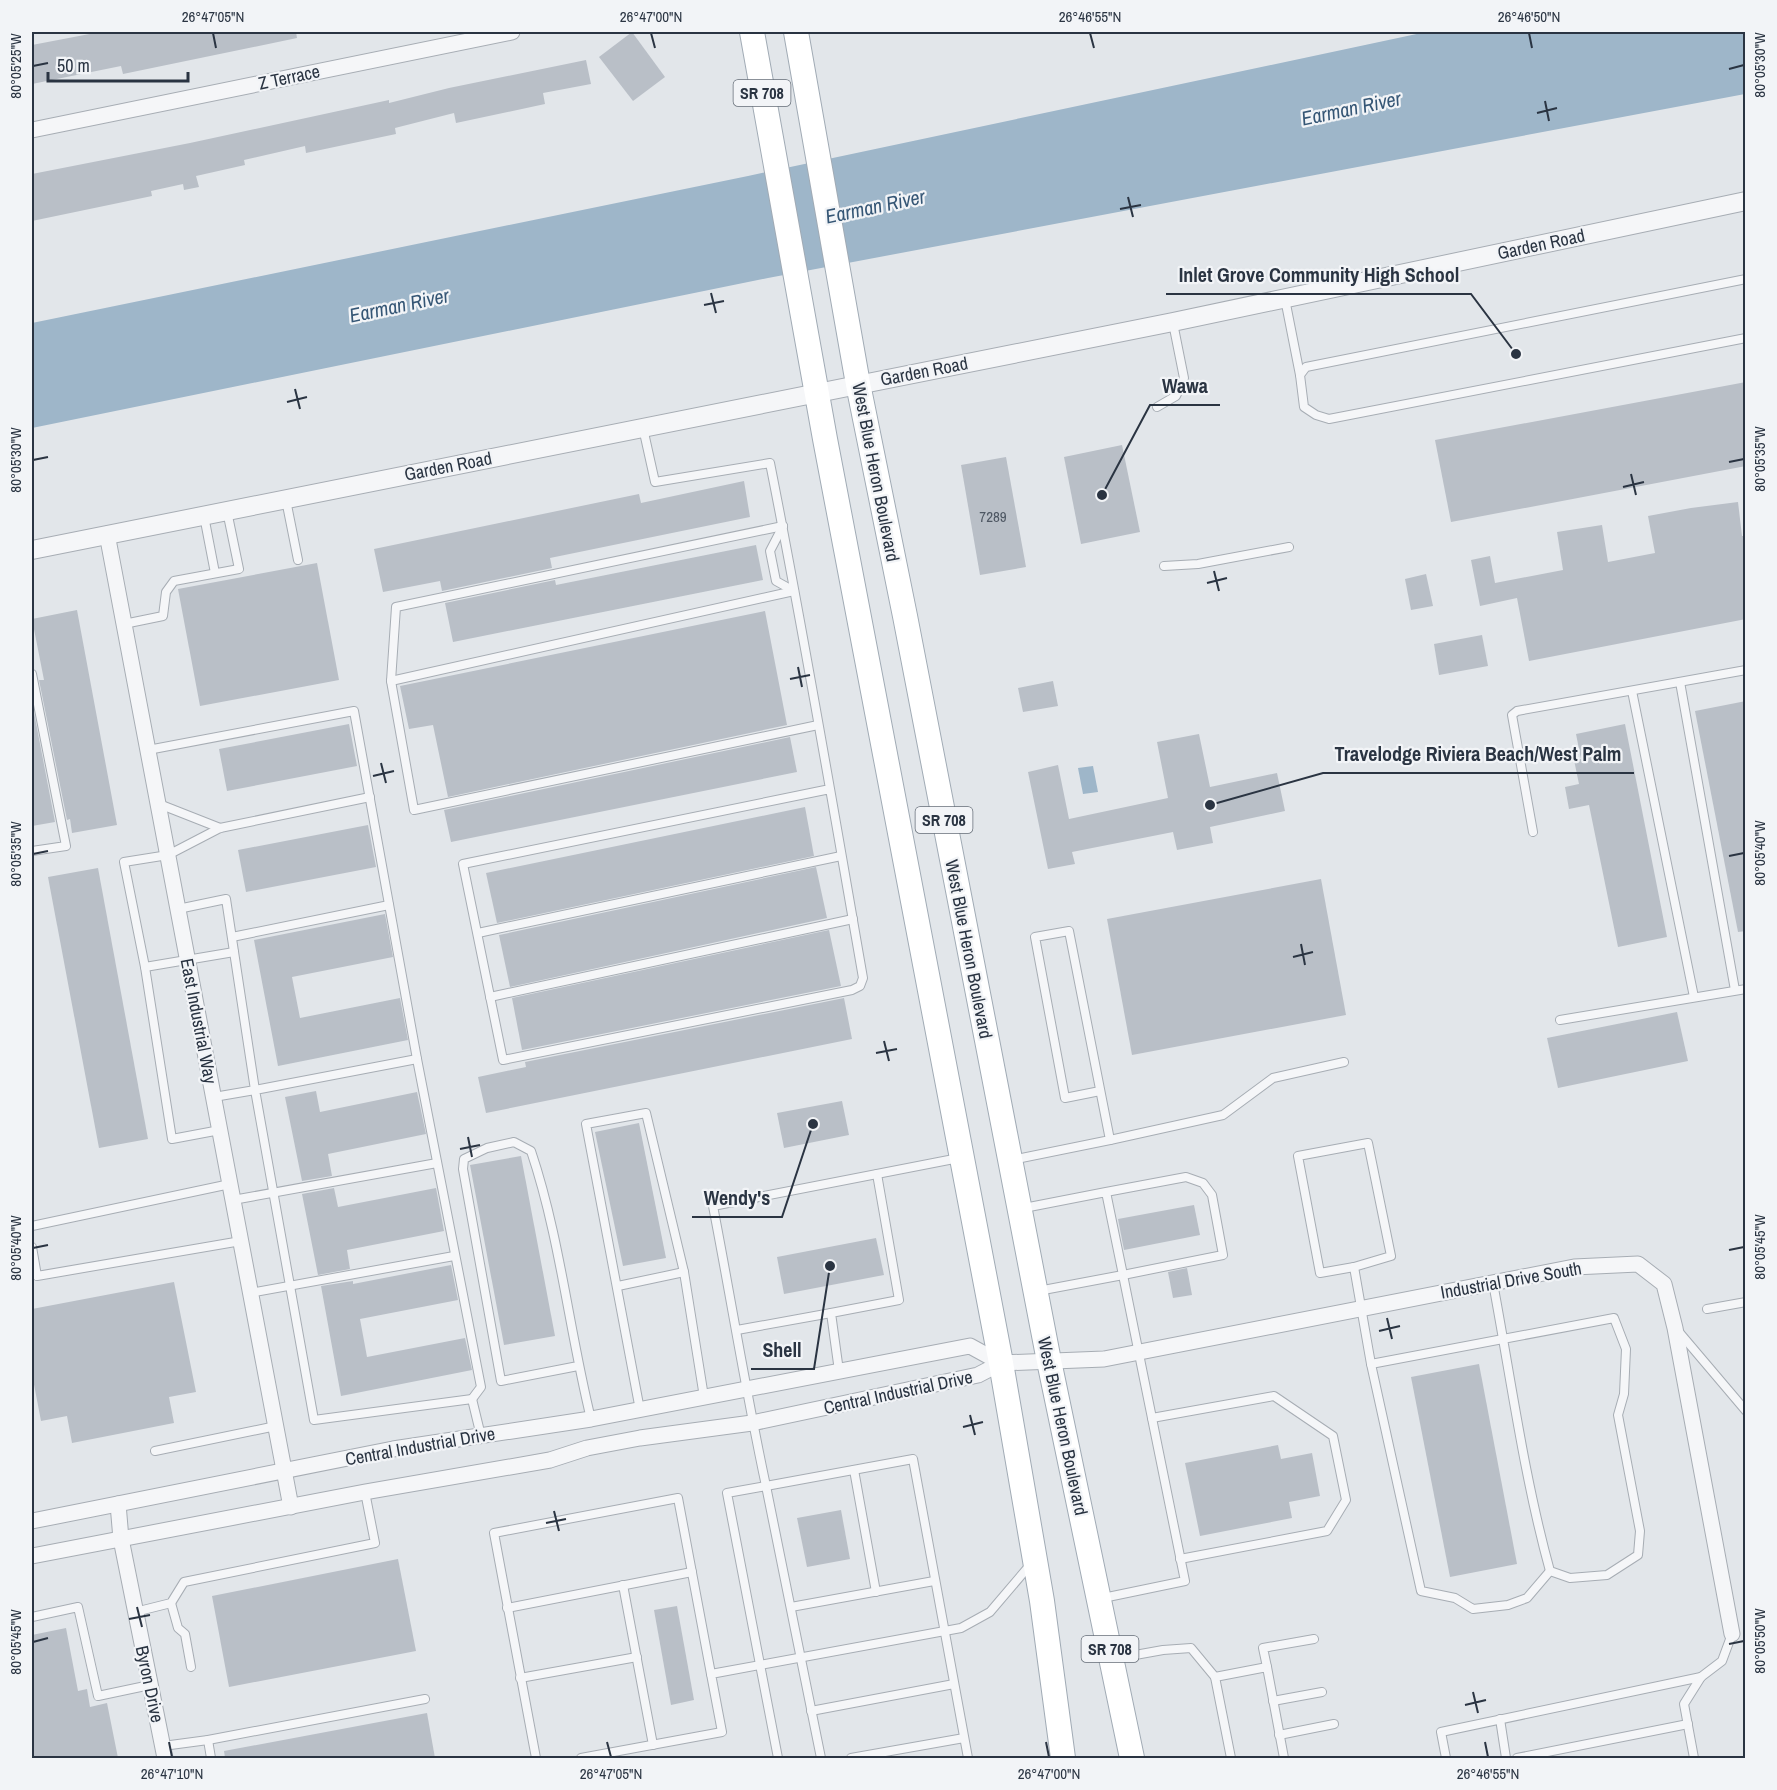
<svg xmlns="http://www.w3.org/2000/svg" width="1777" height="1790" viewBox="0 0 1777 1790" font-family="'Archivo Narrow',sans-serif">
	<style>
		.water { fill: #9eb6c9 }
		.building { fill: #b9bfc7 }
		.lines { fill: none; stroke-linecap: round; stroke-linejoin: round }
		.service-casing { stroke: #a7adb4; stroke-width: 10 }
		.minor-casing { stroke: #a7adb4; stroke-width: 17 }
		.tertiary-casing { stroke: #a7adb4; stroke-width: 20 }
		.primary-casing { stroke: #a1abb5; stroke-width: 26 }
		.service { stroke: #f5f6f8; stroke-width: 8 }
		.minor { stroke: #f5f6f8; stroke-width: 15 }
		.tertiary { stroke: #f5f6f8; stroke-width: 18 }
		.primary { stroke: #fff; stroke-width: 24 }
		.ticks { fill: none; stroke: #2a3442; stroke-width: 2 }
		.labels { text-anchor: middle; dominant-baseline: central; stroke-width: 4.5; stroke-linejoin: round; paint-order: stroke }
		.number-label { font-size: 15px; fill: #4e5763 }
		.shield { fill: #f2f4f7; stroke: #666e78; stroke-width: 1.5 }
		.shield-label { font-size: 16px; font-weight: bold; fill: #2a3442 }
		.street-label { font-size: 18px; fill: #2a3442; stroke: #f2f4f7 }
		.water-label { font-size: 20px; font-style: italic; fill: #355675; stroke: #f2f4f7 }
		.leader { fill: none; stroke: #2a3442; stroke-width: 2 }
		.callout-dot { fill: #2a3442; stroke: #f2f4f7; stroke-width: 2 }
		.callout-label { font-size: 20px; text-anchor: middle; font-weight: bold; fill: #2a3442; stroke: #f2f4f7; stroke-width: 4.5; stroke-linejoin: round; paint-order: stroke }
		.neatline { fill: none; stroke: #2a3442; stroke-width: 2 }
		.ticks-label { font-size: 15px; text-anchor: middle; fill: #2a3442 }
	</style>
	<rect width="100%" height="100%" fill="#e2e6ea"/>
	<g class="water">
		<path d="M1426,32h319v62l-977,184 -736,150v-105l716,-147z"/>
		<path d="M1093,766l5,26 -15,2 -5,-26z"/>
	</g>
	<g class="building">
		<path d="M100,32h196l1,6 -174,36 -2,-8 -89,18v-39z"/>
		<path d="M632,32l33,45 -32,24 -34,-44z"/>
		<path d="M586,60l5,24 -48,9 2,11 -89,19 -2,-10 -59,15 1,6 -90,19 -1,-7 -61,14 1,5 -49,11 3,11 -15,3 -1,-6 -32,7 1,5 -120,25v-47l158,-31 199,-43v3l60,-15z"/>
		<path d="M1746,382v84l-295,56 -16,-82z"/>
		<path d="M1122,445l18,87 -59,12 -17,-87z"/>
		<path d="M1006,457l20,110 -46,8 -19,-110z"/>
		<path d="M744,481l6,36 -200,41 2,10 -110,23 -2,-10 -57,11 -9,-43 265,-55 2,9z"/>
		<path d="M1738,502l4,34h4v83l-217,42 -12,-63 -37,8 -9,-46 19,-4 5,27 68,-13 -6,-38 45,-7 6,37 47,-9 -7,-37 43,-8z"/>
		<path d="M756,545l7,35 -310,62 -8,-39 110,-23 1,5z"/>
		<path d="M317,563l22,117 -139,26 -22,-117z"/>
		<path d="M1426,574l7,32 -22,4 -6,-31z"/>
		<path d="M77,610l40,215 -45,8 -2,-14 -3,1 -28,-140h5l-12,-61z"/>
		<path d="M765,611l22,114 -339,72 -15,-72 -24,4 -9,-43z"/>
		<path d="M1482,635l6,31 -49,9 -5,-31z"/>
		<path d="M1053,681l5,25 -35,6 -5,-24z"/>
		<path d="M1746,701v230l-8,1 -43,-221z"/>
		<path d="M32,702l23,120 -23,4z"/>
		<path d="M349,724l8,42 -130,25 -8,-42z"/>
		<path d="M1625,724l42,213 -49,10 -29,-142 -20,4 -4,-22 14,-3 -5,-24 7,-1 -5,-25z"/>
		<path d="M1199,734l11,53 67,-14 8,38 -75,16 3,16 -36,7 -4,-18 -101,20 3,12 -27,5 -20,-97 30,-7 11,54 99,-21 -11,-56z"/>
		<path d="M790,737l7,35 -346,70 -7,-32z"/>
		<path d="M805,807l9,49 -317,67 -11,-50z"/>
		<path d="M368,825l8,42 -130,25 -8,-42z"/>
		<path d="M816,867l11,51 -317,69 -11,-52z"/>
		<path d="M98,868l50,271 -49,9 -51,-271z"/>
		<path d="M1321,879l25,136 -214,40 -25,-136z"/>
		<path d="M385,914l8,43 -101,20 8,41 100,-20 8,42 -130,26 -24,-126z"/>
		<path d="M829,930l12,56 -319,64 -10,-52z"/>
		<path d="M844,998l8,41 -366,74 -8,-36 48,-10 -1,-5z"/>
		<path d="M1677,1012l11,49 -130,27 -11,-50z"/>
		<path d="M316,1091l4,21 97,-20 9,42 -98,20 4,22 -30,5 -17,-84z"/>
		<path d="M842,1101l7,34 -65,13 -7,-35z"/>
		<path d="M639,1123l27,135 -43,8 -28,-134z"/>
		<path d="M521,1156l34,180 -51,9 -34,-180z"/>
		<path d="M334,1188l4,19 98,-19 8,43 -97,19 3,19 -32,6 -16,-81z"/>
		<path d="M1194,1205l6,30 -76,15 -6,-31z"/>
		<path d="M876,1238l8,37 -100,19 -7,-37z"/>
		<path d="M451,1265l7,35 -98,19 7,38 98,-19 7,32 -131,26 -20,-110 32,-5v3z"/>
		<path d="M1187,1268l5,27 -19,3 -5,-26z"/>
		<path d="M174,1282l22,110 -27,5 5,26 -102,20 -5,-27 -26,5 -9,-47v-65z"/>
		<path d="M1479,1364l38,200 -67,13 -39,-200z"/>
		<path d="M1278,1445l3,14 31,-6 8,43 -31,6 3,16 -92,18 -15,-73z"/>
		<path d="M841,1510l9,49 -43,8 -10,-49z"/>
		<path d="M398,1559l18,92 -187,36 -17,-91z"/>
		<path d="M677,1606l17,94 -23,5 -17,-95z"/>
		<path d="M66,1628l12,63 9,-2 3,18 17,-4 11,55h-86v-123z"/>
		<path d="M427,1713l8,45h-210l-1,-7z"/>
	</g>
	<g class="lines">
		<defs>
			<g id="service">
				<path d="M1746,279l-440,88 -6,8 4,32 12,8 13,4 417,-81"/>
				<path d="M1285,299l15,76"/>
				<path d="M1157,407l19,-11 8,-18 -11,-55"/>
				<path d="M643,428l12,54 115,-19c34,171 63,343 93,515l-3,8 -8,4 -349,70 -40,-196 367,-75"/>
				<path d="M286,500l12,60"/>
				<path d="M204,516l11,57"/>
				<path d="M783,526l-387,81 -5,74 23,129 404,-85"/>
				<path d="M783,526l-13,25 6,30 18,10"/>
				<path d="M1164,566l34,-2 91,-17"/>
				<path d="M124,624l39,-8 3,-24 8,-11 65,-12 -12,-58"/>
				<path d="M32,674l34,172 -34,5"/>
				<path d="M391,681l403,-90"/>
				<path d="M1680,682l55,308"/>
				<path d="M1632,691l62,306"/>
				<path d="M148,750l206,-39 63,348 64,328 -9,12"/>
				<path d="M159,804l61,24"/>
				<path d="M1533,832l-21,-117 5,-4 229,-41"/>
				<path d="M178,909l48,-10 29,191 -41,7"/>
				<path d="M478,933l363,-77"/>
				<path d="M232,937l157,-32"/>
				<path d="M145,967l89,-15"/>
				<path d="M490,997l363,-78"/>
				<path d="M1560,1020l186,-31"/>
				<path d="M417,1059l-162,31 59,330 158,-21 9,37"/>
				<path d="M220,1130l-48,9 -27,-172 -21,-105 44,-7 52,-27 150,-31"/>
				<path d="M1110,1140l113,-25 50,-37 71,-16"/>
				<path d="M1368,1143l23,113 -37,11 -34,6 -22,-117z"/>
				<path d="M959,1158l-246,48c18,93 33,187 53,280l147,-27 55,299"/>
				<path d="M1012,1160l98,-20 -41,-209 -34,6 30,161 35,-7"/>
				<path d="M233,1200l204,-37"/>
				<path d="M1024,1208l82,-16 17,83 100,-20 -11,-60 -9,-12 -17,-6 -80,15"/>
				<path d="M32,1226l198,-42"/>
				<path d="M32,1247l5,29 204,-35"/>
				<path d="M1354,1267l17,97 243,-46 12,31 -2,45 -6,21 22,116 -2,24 -31,20 -37,3 -20,-7c-26,-94 -39,-192 -57,-288"/>
				<path d="M618,1286l66,-14"/>
				<path d="M1038,1291l85,-16 62,306 -82,17"/>
				<path d="M250,1293l204,-37"/>
				<path d="M1707,1309l39,-7"/>
				<path d="M737,1330l94,-17"/>
				<path d="M1679,1332l67,79"/>
				<path d="M1371,1364l50,227 34,7 18,11 35,-4 19,-7 23,-27"/>
				<path d="M578,1366l-77,15 -38,-212 1,-10 23,-11 27,-6 17,9c29,86 38,179 60,268"/>
				<path d="M839,1371l-8,-58 68,-13 -22,-126"/>
				<path d="M640,1410l-54,-286 60,-11 38,159 20,125"/>
				<path d="M1152,1418l122,-22 59,40 13,64 -19,31 -147,28"/>
				<path d="M155,1451l121,-25"/>
				<path d="M854,1470l22,122"/>
				<path d="M623,1585l30,160"/>
				<path d="M171,1603l7,25 7,6 6,33"/>
				<path d="M791,1607l143,-26"/>
				<path d="M507,1608l185,-36"/>
				<path d="M135,1612l36,-9 13,-21 191,-39 -10,-51"/>
				<path d="M32,1617l46,-10 20,89 52,-11"/>
				<path d="M1113,1659l50,-9 28,-2 24,29 16,81"/>
				<path d="M1267,1667l-4,-19 51,-9"/>
				<path d="M1215,1677l52,-10 17,91"/>
				<path d="M520,1678l117,-21"/>
				<path d="M1273,1701l49,-9"/>
				<path d="M811,1711l143,-27"/>
				<path d="M1500,1719l6,39"/>
				<path d="M1279,1735l55,-11"/>
				<path d="M208,1740l3,18"/>
				<path d="M163,1746l45,-6 217,-41"/>
				<path d="M536,1758l-42,-225 184,-35 33,176"/>
				<path d="M581,1758l141,-26 -11,-58 250,-46 29,-16 40,-47"/>
				<path d="M778,1758l-51,-265 39,-7 55,272"/>
				<path d="M851,1758l113,-20"/>
				<path d="M1446,1758l-5,-26 260,-55"/>
				<path d="M1517,1758l171,-34"/>
				<path d="M1694,1758l-10,-54 17,-27 21,-16 10,-27"/>
			</g>
			<g id="minor">
				<path d="M32,130l480,-98"/>
				<path d="M107,534l184,973"/>
				<path d="M118,1504l3,35 44,219"/>
				<path d="M32,1521l361,-72 198,-30 379,-73 31,17"/>
				<path d="M32,1556l333,-64 185,-32 37,-12 53,-10 112,-15 226,-48 23,-12 103,-4 470,-92 64,-3 26,20 11,44 57,306"/>
			</g>
			<path id="tertiary" d="M32,550l1141,-228 573,-121"/>
			<g id="primary">
				<path d="M752,32l73,407 176,924 41,238 21,157"/>
				<path d="M796,32l62,352 47,232 144,745 83,397"/>
			</g>
		</defs>
		<use href="#service" class="service-casing"/>
		<use href="#minor" class="minor-casing"/>
		<use href="#tertiary" class="tertiary-casing"/>
		<use href="#primary" class="primary-casing"/>
		<use href="#service" class="service"/>
		<use href="#minor" class="minor"/>
		<use href="#tertiary" class="tertiary"/>
		<use href="#primary" class="primary"/>
	</g>
	<path class="ticks" d="M213,33l3,15M651,33l4,15M1090,33l4,15M1529,33l3,15M33,66l15,-3M1729,69l15,-4M1545,101l4,20M1537,113l20,-5M1128,197l5,20M1120,209l21,-4M711,293l5,20M704,305l20,-4M295,389l5,20M287,402l20,-5M33,460l15,-3M1729,462l15,-3M1631,474l5,21M1623,487l21,-5M1214,571l5,20M1207,583l20,-5M798,667l4,20M790,679l20,-4M381,763l5,20M373,776l21,-5M33,854l15,-3M1729,856l15,-3M1301,944l4,21M1293,957l20,-5M884,1041l5,20M876,1053l21,-4M468,1137l4,20M460,1149l20,-4M33,1248l15,-3M1729,1250l15,-3M1387,1318l5,21M1379,1331l21,-5M970,1415l5,20M963,1427l20,-5M554,1511l5,20M546,1523l20,-4M137,1607l5,20M129,1619l21,-4M33,1642l15,-4M1729,1644l15,-3M1473,1692l5,21M1465,1705l21,-5M169,1742l3,15M607,1742l4,15M1046,1742l3,15M1485,1742l3,15"/>
	<g class="labels">
		<g class="number-label">
			<text x="993" y="516">7289</text>
		</g>
		<g class="shield">
			<rect x="733.5" y="80" width="57" height="26" rx="4.5"/>
			<rect x="915.5" y="807" width="57" height="26" rx="4.5"/>
			<rect x="1081.5" y="1636" width="57" height="26" rx="4.5"/>
		</g>
		<g class="shield-label">
			<text x="762" y="93">SR 708</text>
			<text x="944" y="820">SR 708</text>
			<text x="1110" y="1649">SR 708</text>
		</g>
		<g class="street-label">
			<text transform="translate(289 77) rotate(-12)">Z Terrace</text>
			<text transform="translate(1541 244) rotate(-12)">Garden Road</text>
			<text transform="translate(924 371) rotate(-11)">Garden Road</text>
			<text transform="translate(448 466) rotate(-11)">Garden Road</text>
			<text transform="translate(876 472) rotate(79)">West Blue Heron Boulevard</text>
			<text transform="translate(969 949) rotate(79)">West Blue Heron Boulevard</text>
			<text transform="translate(199 1021) rotate(79)">East Industrial Way</text>
			<text transform="translate(1511 1280) rotate(-10)">Industrial Drive South</text>
			<text transform="translate(898 1392) rotate(-12)">Central Industrial Drive</text>
			<text transform="translate(1063 1426) rotate(78)">West Blue Heron Boulevard</text>
			<text transform="translate(420 1446) rotate(-10)">Central Industrial Drive</text>
			<text transform="translate(150 1684) rotate(78)">Byron Drive</text>
		</g>
		<g class="water-label">
			<text transform="translate(1351 108) rotate(-12)">Earman River</text>
			<text transform="translate(875 206) rotate(-12)">Earman River</text>
			<text transform="translate(399 305) rotate(-12)">Earman River</text>
		</g>
	</g>
	<path class="leader" d="M1516 354L1471 294H1166M1102 495L1150 405H1220M1210 805L1323 773H1634M813 1124L782 1217H692M830 1266L814 1369H751"/>
	<g class="callout-dot">
		<circle cx="1516" cy="354" r="6"/>
		<circle cx="1102" cy="495" r="6"/>
		<circle cx="1210" cy="805" r="6"/>
		<circle cx="813" cy="1124" r="6"/>
		<circle cx="830" cy="1266" r="6"/>
	</g>
	<g class="callout-label">
		<text x="1319" y="282">Inlet Grove Community High School</text>
		<text x="1185" y="393">Wawa</text>
		<text x="1478" y="761">Travelodge Riviera Beach/West Palm</text>
		<text x="737" y="1205">Wendy's</text>
		<text x="782" y="1357">Shell</text>
	</g>
	<rect width="1777" height="1790" fill="none" stroke="#f2f4f7" stroke-width="66"/>
	<path d="M48 72v9h140v-9" fill="none" stroke="#2a3442" stroke-width="3"/>
	<text x="57" y="72" font-size="18" fill="#2a3442" stroke="#f2f4f7" stroke-width="4.5" paint-order="stroke">50 m</text>
	<rect x="33" y="33" width="1711" height="1724" class="neatline"/>
	<g class="ticks-label">
		<text x="213" y="22">26°47'05"N</text>
		<text x="651" y="22">26°47'00"N</text>
		<text x="1090" y="22">26°46'55"N</text>
		<text x="1529" y="22">26°46'50"N</text>
		<text transform="translate(1760 65) rotate(-90)" y="5">80°05'30"W</text>
		<text transform="translate(16 66) rotate(-90)" y="5">80°05'25"W</text>
		<text transform="translate(1760 459) rotate(-90)" y="5">80°05'35"W</text>
		<text transform="translate(16 460) rotate(-90)" y="5">80°05'30"W</text>
		<text transform="translate(1760 853) rotate(-90)" y="5">80°05'40"W</text>
		<text transform="translate(16 854) rotate(-90)" y="5">80°05'35"W</text>
		<text transform="translate(1760 1247) rotate(-90)" y="5">80°05'45"W</text>
		<text transform="translate(16 1248) rotate(-90)" y="5">80°05'40"W</text>
		<text transform="translate(1760 1641) rotate(-90)" y="5">80°05'50"W</text>
		<text transform="translate(16 1642) rotate(-90)" y="5">80°05'45"W</text>
		<text x="172" y="1779">26°47'10"N</text>
		<text x="611" y="1779">26°47'05"N</text>
		<text x="1049" y="1779">26°47'00"N</text>
		<text x="1488" y="1779">26°46'55"N</text>
	</g>
</svg>
